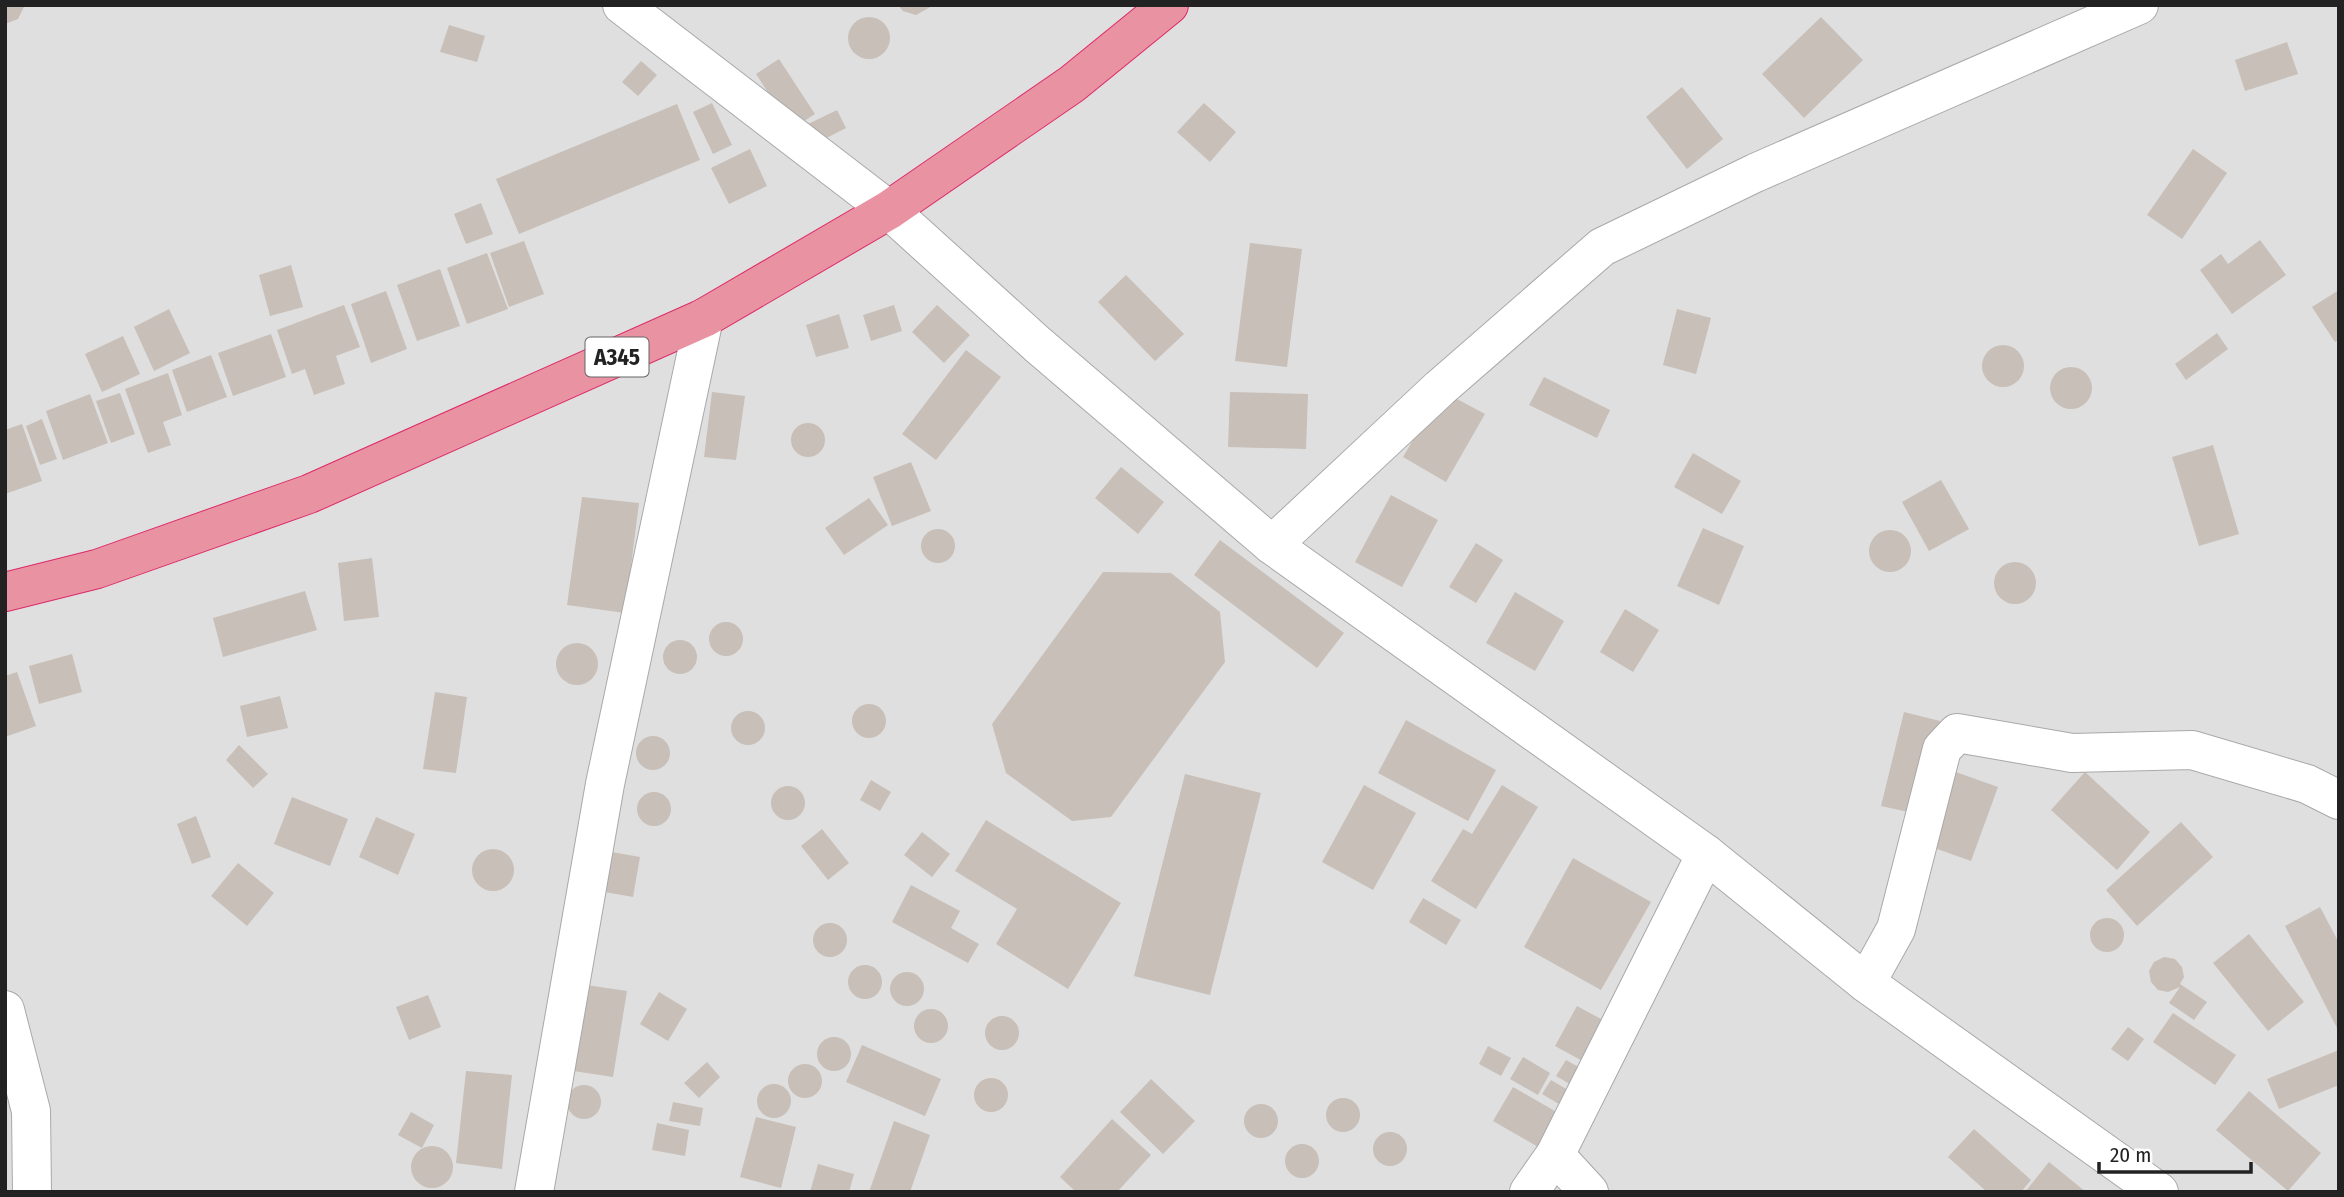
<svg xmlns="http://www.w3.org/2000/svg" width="2344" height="1197" viewBox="0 0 2344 1197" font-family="'Fira Sans Condensed',sans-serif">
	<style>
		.residential { fill: #e0dfdf }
		.building { fill: #c7bfb8 }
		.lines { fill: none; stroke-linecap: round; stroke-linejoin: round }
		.minor-casing { stroke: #a9a9a9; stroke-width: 40 }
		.highway-casing { stroke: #dc2a67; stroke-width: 40 }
		.minor { stroke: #fff; stroke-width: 38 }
		.highway { stroke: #e892a2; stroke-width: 38 }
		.labels { text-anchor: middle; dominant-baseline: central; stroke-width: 7; stroke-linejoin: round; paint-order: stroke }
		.shield { fill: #fff; stroke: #646464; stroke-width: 2 }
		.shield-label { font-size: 23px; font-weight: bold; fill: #222 }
	</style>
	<rect width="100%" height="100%" fill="#f2efe9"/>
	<rect class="residential" x="5" y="5" width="2334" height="1187"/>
	<g class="building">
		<path d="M5,5h20l-7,14 -13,5z"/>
		<path d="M898,5h36l-18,10 -13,-4z"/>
		<path d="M1821,17l42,43 -59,58 -42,-44z"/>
		<circle cx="869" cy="38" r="21"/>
		<path d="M449,25l36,11 -8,26 -37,-10z"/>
		<path d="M2287,42l11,32 -53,17 -10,-31z"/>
		<path d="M779,59l36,55 -23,15 -36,-55z"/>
		<path d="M641,61l16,14 -19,21 -16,-14z"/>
		<path d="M1682,87l41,52 -36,30 -41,-52z"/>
		<path d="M712,103l20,42 -19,9 -20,-42z"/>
		<path d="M1204,103l32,29 -26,30 -33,-30z"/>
		<path d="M677,104l23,56 -181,74 -23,-55z"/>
		<path d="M837,110l9,18 -37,19 -9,-19z"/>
		<path d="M750,149l17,37 -38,18 -18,-36z"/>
		<path d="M2193,149l34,24 -45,66 -35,-24z"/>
		<path d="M481,203l12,31 -27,10 -12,-30z"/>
		<path d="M2260,240l26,35 -54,39 -32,-44 21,-16 7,10z"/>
		<path d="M524,241l20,53 -35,13 -19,-54z"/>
		<path d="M1250,243l52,6 -15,118 -52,-6z"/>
		<path d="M487,253l21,56 -41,15 -20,-56z"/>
		<path d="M291,265l12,42 -33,9 -11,-41z"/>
		<path d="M440,269l20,57 -43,15 -20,-56z"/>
		<path d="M1126,275l58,59 -29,27 -57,-59z"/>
		<path d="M2339,290v49l-4,3 -23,-35z"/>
		<path d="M386,291l21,58 -36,14 -20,-59z"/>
		<path d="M344,305l16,42 -24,9 9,28 -31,11 -9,-26 -13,5 -15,-44z"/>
		<path d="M894,305l8,26 -31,10 -8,-26z"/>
		<path d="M937,305l33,30 -26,28 -32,-31z"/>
		<path d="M169,309l21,44 -36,18 -20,-44z"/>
		<path d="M1677,309l34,9 -15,56 -33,-9z"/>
		<path d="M839,314l10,34 -33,9 -10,-32z"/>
		<path d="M2217,333l11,16 -42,31 -11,-16z"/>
		<path d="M271,334l15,43 -53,19 -15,-43z"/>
		<path d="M123,336l17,38 -38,18 -17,-38z"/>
		<circle cx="2003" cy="366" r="21"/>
		<path d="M966,350l35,27 -65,83 -34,-26z"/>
		<path d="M211,355l16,42 -40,15 -15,-42z"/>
		<circle cx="2071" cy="388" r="21"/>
		<path d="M168,373l14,42 -19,7 8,23 -23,8 -23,-64z"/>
		<path d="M1544,377l66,33 -13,28 -68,-33z"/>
		<path d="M1442,391l43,23 -39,68 -43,-25z"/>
		<path d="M712,392l33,4 -9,64 -32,-3z"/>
		<path d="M1230,392l78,2 -2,55 -78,-2z"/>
		<path d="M120,393l15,41 -24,9 -15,-42z"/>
		<path d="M90,394l18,49 -45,17 -17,-49z"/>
		<path d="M42,419l15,40 -17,6 -14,-39z"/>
		<circle cx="808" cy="440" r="17"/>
		<path d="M22,424l20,57 -37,13v-64z"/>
		<path d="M2213,445l26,89 -40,12 -27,-89z"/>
		<path d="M1693,453l48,28 -19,33 -48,-27z"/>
		<path d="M911,462l20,49 -39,15 -19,-49z"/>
		<path d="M1121,467l43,35 -26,32 -43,-36z"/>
		<path d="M1941,480l28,49 -40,22 -27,-49z"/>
		<path d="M1391,495l47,25 -36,67 -47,-25z"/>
		<path d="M582,497l57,6 -14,110 -58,-8z"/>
		<path d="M869,498l19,27 -44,30 -19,-27z"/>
		<path d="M1703,528l41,18 -25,59 -42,-19z"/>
		<circle cx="938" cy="546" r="17"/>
		<circle cx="1890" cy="551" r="21"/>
		<path d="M1220,540l124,93 -27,35 -123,-93z"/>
		<path d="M1476,543l27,17 -27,43 -27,-16z"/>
		<path d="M372,558l7,59 -35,4 -6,-58z"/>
		<circle cx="2015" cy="583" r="21"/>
		<path d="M1103,572l68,1 49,39 5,50 -114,155 -39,4 -66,-48 -14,-49z"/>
		<path d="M305,591l12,39 -94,27 -10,-39z"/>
		<path d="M1515,592l49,29 -29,50 -49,-28z"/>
		<path d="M1625,609l34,21 -26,42 -33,-20z"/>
		<circle cx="726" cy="639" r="17"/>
		<circle cx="680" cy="657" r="17"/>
		<circle cx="577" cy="664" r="21"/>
		<path d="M72,654l10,38 -43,12 -10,-38z"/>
		<path d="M17,672l19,54 -31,11v-61z"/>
		<path d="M435,692l32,5 -11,76 -33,-4z"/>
		<path d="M280,696l8,32 -41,9 -7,-31z"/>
		<circle cx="869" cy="721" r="17"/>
		<circle cx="748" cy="728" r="17"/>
		<path d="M1904,712l36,9 -23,93 -36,-8z"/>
		<path d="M1406,720l90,50 -28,51 -90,-48z"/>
		<circle cx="653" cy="753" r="17"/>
		<path d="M239,745l29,29 -15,14 -27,-28z"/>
		<path d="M1953,771l45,16 -27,74 -45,-16z"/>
		<path d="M2085,772l65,60 -33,38 -66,-60z"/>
		<path d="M1185,774l76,19 -51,202 -76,-19z"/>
		<path d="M871,780l20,12 -11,19 -20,-11z"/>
		<path d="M1364,785l52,28 -43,77 -51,-28z"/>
		<path d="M1502,785l36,22 -62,102 -45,-28 32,-52 9,5z"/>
		<circle cx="788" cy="803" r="17"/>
		<circle cx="654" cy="809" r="17"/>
		<path d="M292,797l56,22 -18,47 -56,-22z"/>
		<path d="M196,816l15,41 -19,7 -15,-40z"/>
		<path d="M376,817l39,17 -17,41 -39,-18z"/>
		<path d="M986,820l135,83 -53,86 -72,-45 21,-35 -62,-38z"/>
		<path d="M2181,822l32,35 -76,69 -31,-36z"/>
		<path d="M822,829l27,34 -21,17 -27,-34z"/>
		<path d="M922,832l28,22 -18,23 -28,-22z"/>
		<circle cx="493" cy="870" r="21"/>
		<path d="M606,851l34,6 -7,40 -34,-6z"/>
		<path d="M1573,858l78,44 -50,88 -77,-43z"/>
		<path d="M238,863l36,30 -27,33 -36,-30z"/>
		<path d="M911,885l49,26 -9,17 28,16 -11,19 -76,-41z"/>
		<path d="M1423,898l38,22 -15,25 -37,-23z"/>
		<path d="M2320,907l19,36v89l-54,-106z"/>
		<circle cx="2107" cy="935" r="17"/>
		<circle cx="830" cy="940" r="17"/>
		<path d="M2249,934l55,68 -36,29 -55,-68z"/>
		<path d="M2164,957l11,2 7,8 2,10 -4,7 27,18 -13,18 -25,-17 11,-16 -12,5 -10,-2 -7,-8 -2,-11 5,-9z"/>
		<circle cx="865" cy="982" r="17"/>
		<circle cx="907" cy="989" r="17"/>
		<path d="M580,984l47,7 -14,86 -46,-7z"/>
		<path d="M659,992l28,17 -19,32 -28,-17z"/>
		<path d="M428,995l13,32 -32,13 -13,-33z"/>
		<path d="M1577,1006l35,19 -22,40 -35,-19z"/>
		<circle cx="931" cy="1026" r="17"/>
		<path d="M2173,1013l63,42 -21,30 -62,-43z"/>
		<circle cx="1002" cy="1033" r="17"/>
		<path d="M2128,1027l16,12 -16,22 -17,-12z"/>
		<circle cx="834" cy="1054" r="17"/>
		<path d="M862,1045l79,34 -16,37 -79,-34z"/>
		<path d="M1488,1046l23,12 -10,18 -22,-12z"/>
		<path d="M2339,1050v35l-60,24 -12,-30z"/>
		<path d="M1523,1057l27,16 -12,22 -28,-16z"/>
		<path d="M1566,1060l16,9 -9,17 -17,-10z"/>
		<path d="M707,1062l13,15 -21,21 -15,-15z"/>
		<circle cx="805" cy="1081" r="17"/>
		<path d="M466,1071l46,4 -10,94 -46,-6z"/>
		<circle cx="991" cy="1095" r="17"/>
		<path d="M1151,1079l44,42 -32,33 -43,-42z"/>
		<path d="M1551,1080l22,13 -9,14 -22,-13z"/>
		<circle cx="774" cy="1101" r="17"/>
		<circle cx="584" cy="1102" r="17"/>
		<path d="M1513,1087l47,27 -20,34 -47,-27z"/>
		<path d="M2249,1091l72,62 -33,38 -72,-61z"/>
		<circle cx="1343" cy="1115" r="17"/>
		<path d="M673,1102l30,6 -3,18 -31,-5z"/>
		<circle cx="1261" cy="1121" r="17"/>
		<path d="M411,1112l23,13 -12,23 -24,-13z"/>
		<path d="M756,1117l40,10 -15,61 -41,-11z"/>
		<path d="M1112,1119l39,36 -34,37h-41l-16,-15z"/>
		<path d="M894,1121l36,14 -20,57h-41z"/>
		<path d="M657,1123l32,7 -4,26 -33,-6z"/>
		<path d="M1974,1129l57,51 -10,12h-34l-39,-35z"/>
		<circle cx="1390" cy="1149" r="17"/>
		<circle cx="1302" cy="1161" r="17"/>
		<circle cx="432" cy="1167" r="21"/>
		<path d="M2049,1162l37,30h-61z"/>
		<path d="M818,1164l36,10 -5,18h-39z"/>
	</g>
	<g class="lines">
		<defs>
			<g id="minor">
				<path d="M622,5l267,205 148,134 235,201 434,309 160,129 293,209"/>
				<path d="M1272,545l168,-157 162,-141 153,-74 384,-168"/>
				<path d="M1866,983l30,-54 46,-180 15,-16 115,20 120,-3 115,34 32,16"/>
				<path d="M5,1010l26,101 1,81"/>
				<path d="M1555,1155l34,37"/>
				<path d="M534,1192l71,-408 99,-466"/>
				<path d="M1529,1192l26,-37 151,-301"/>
			</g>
			<path id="highway" d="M5,592l92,-23 212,-75 395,-176 185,-108 183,-126 97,-79"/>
		</defs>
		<use href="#minor" class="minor-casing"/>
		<use href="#highway" class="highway-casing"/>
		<use href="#minor" class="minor"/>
		<use href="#highway" class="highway"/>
	</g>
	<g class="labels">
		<rect class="shield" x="585.5" y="337.5" width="63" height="39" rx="5"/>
		<g class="shield-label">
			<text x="617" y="357">A345</text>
		</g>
	</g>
	<rect width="2344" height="1197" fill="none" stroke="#222222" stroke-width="14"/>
	<path d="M2099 1162v10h152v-10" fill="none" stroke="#222222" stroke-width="3.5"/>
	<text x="2110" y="1162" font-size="21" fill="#222222" stroke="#ffffff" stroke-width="5" paint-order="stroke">20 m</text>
</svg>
